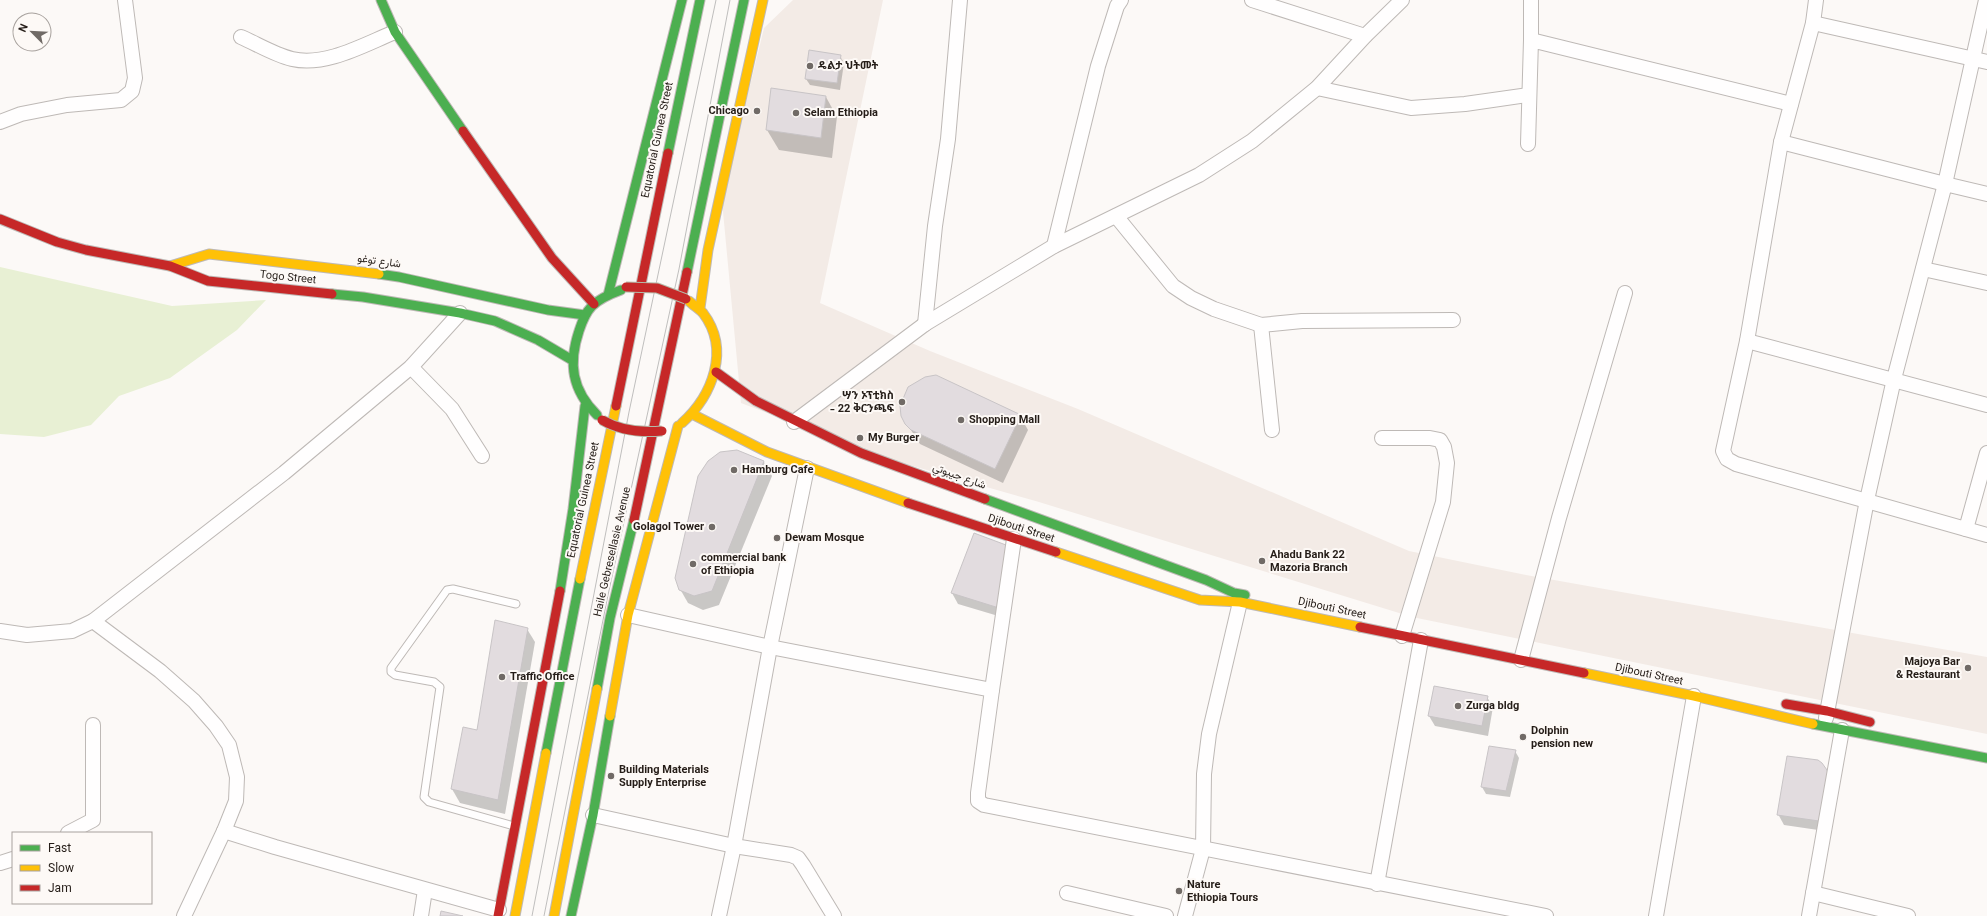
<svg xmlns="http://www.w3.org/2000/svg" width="1987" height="916" viewBox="0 0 1987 916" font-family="Georgia,Vazirmatn,'Noto Sans Ethiopic',serif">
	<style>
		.built { fill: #f3ebe6 }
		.green { fill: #e8f0d4 }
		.shadow { fill: #0003 }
		.building { fill: #e2dcdf; stroke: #c8c4c6 }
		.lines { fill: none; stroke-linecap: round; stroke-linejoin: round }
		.lane-casing { stroke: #beb9b6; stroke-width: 9 }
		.street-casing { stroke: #beb9b6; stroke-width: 16 }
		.fast-casing { stroke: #beb9b6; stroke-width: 11 }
		.slow-casing { stroke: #beb9b6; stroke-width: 11 }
		.jam-casing { stroke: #beb9b6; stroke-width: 11 }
		.lane { stroke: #fffefe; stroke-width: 7 }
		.street { stroke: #fffefe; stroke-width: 14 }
		.fast { stroke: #4caf50; stroke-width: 9 }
		.slow { stroke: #ffc107; stroke-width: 9 }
		.jam { stroke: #c62828; stroke-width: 9 }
		.tram { stroke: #bfbebd; stroke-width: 1 }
		.jam-bridge-casing { stroke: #b4baa9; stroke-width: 11; stroke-linecap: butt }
		.jam-bridge { stroke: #c62828; stroke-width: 9 }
		.poi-dot { fill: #706a66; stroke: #fdf9f6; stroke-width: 1.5 }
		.labels { text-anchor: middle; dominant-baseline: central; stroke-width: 4; stroke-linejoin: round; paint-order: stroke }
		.poi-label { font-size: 11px; font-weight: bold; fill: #251d18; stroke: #fdf9f6; text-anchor: start }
		.street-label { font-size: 11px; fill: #251d18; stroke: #fdf9f6 }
	</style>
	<rect width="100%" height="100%" fill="#fcf9f7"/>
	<path class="built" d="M793,0h90l-63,303 110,48 148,58 331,142 117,24 461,82v77l-575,-117 -373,-115 -154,-44 -144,-55 -19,-202 42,-173z"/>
	<path class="green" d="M0,267l172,39 94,-6 -29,30 -67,48 -51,18 -28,29 -47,12 -44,-3z"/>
	<g class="shadow">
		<path d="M840,56l4,7 -4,27 -30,-5 -4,-6z"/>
		<path d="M826,97l11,20 -5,41 -53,-8 -12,-20z"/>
		<path d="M902,416h118l8,14 -25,53 -83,-39z"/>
		<path d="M708,462h56l8,14 -53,129 -16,5 -15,-7 -8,-14z"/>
		<path d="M1013,563l-8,55 -47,-14 -6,-11z"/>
		<path d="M527,629l8,13 -30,172 -45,-11 -8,-14z"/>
		<path d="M1487,697l6,10 -5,29 -53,-10 -6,-10z"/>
		<path d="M1515,751l4,7 -9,39 -24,-3 -4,-7z"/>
		<path d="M1788,757l37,74 -41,-6 -6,-11z"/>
	</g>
	<g class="building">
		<path d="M809,50l32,5 -4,28 -32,-4z"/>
		<path d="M771,88l55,8 -5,42 -55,-8z"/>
		<path d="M936,375l85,40 -26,54 -84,-39 -6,-6 -4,-8 -1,-10 8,-19 17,-10z"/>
		<path d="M737,450l27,11 -52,130 -18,5 -15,-6 -4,-12 23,-102 10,-15 12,-9z"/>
		<path d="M974,533l32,12 -7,63 -48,-15z"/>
		<path d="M495,620l33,8 -30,172 -47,-11 12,-62 14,3z"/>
		<path d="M1434,686l54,10 -6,30 -54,-10z"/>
		<path d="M1489,746l27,4 -10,41 -25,-4z"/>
		<path d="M1787,756l31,4 4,3 5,7 2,7 -10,44 -42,-6z"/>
		<path d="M441,911l22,5h-23z"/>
	</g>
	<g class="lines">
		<defs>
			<path id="lane" d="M514,826l-85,-24 -5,-5 16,-110 -6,-5 -39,-7 -4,-3v-4l56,-78 6,-1 63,15"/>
			<g id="street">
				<path d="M1252,0l113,36"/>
				<path d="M1986,0l-41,184 -164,-42 -34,199 -24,110 4,8 9,5 251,71"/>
				<path d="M1813,23l174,39"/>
				<path d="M241,37c16,7 34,18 51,22 34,8 73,-15 103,-27"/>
				<path d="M1531,40v-40"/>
				<path d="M1317,88l94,20 54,-4 63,-9"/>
				<path d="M0,122l21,-8 46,-9 54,-5 11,-9 3,-13 -10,-78"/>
				<path d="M1781,142l32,-119 3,-23"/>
				<path d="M1528,144l3,-104 260,64"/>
				<path d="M1116,216l57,70 18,12 23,11 47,16 41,-4 151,-1"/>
				<path d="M1054,246l44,-180 19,-60 4,-6"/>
				<path d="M1923,269l64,14"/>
				<path d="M925,324l10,-98 13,-87 12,-139"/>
				<path d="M1261,325l11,105"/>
				<path d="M1747,341l240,64"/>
				<path d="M411,367l41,42 30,47"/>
				<path d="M794,422l131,-98 129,-78 145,-71 53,-34 65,-53 48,-52 37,-36"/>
				<path d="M1382,438h48l10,2 4,7 3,16 -4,39 -41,134"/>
				<path d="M1966,529l21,-76"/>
				<path d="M628,615l142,32 222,43 -14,103v8l6,4 562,111"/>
				<path d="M93,621l67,50 34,30 22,25 13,19 8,32 -1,24 -12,30 -40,85"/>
				<path d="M0,631l27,4 45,-4 21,-10 191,-148 127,-106 49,-54"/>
				<path d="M1521,660l38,-142 66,-225"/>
				<path d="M992,690l22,-151"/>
				<path d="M1826,718l41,-218 27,-121 51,-195 42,10"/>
				<path d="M593,815l141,31 57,9 7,3 5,7 31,51"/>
				<path d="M224,831l51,16 224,63"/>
				<path d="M68,833l25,-13v-95"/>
				<path d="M0,863l13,-4"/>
				<path d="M1377,884l44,-244"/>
				<path d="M1067,893l99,23"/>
				<path d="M1813,893l95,23"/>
				<path d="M421,916l4,-26"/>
				<path d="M719,916l15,-70 36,-199 37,-179"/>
				<path d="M1185,916l18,-67 1,-75 5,-40 31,-132"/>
				<path d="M1656,916l38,-220"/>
				<path d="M1809,916l33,-186"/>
			</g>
			<g id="fast">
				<path d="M381,0l14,32 68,99"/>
				<path d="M668,153l32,-153"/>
				<path d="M687,272l57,-272"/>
				<path d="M379,274l20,3 149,33 37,5"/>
				<path d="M332,294l31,3 97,16 35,8 43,19 34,20"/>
				<path d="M608,295l74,-295"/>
				<path d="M597,415c-25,-25 -29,-51 -18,-84 3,-9 6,-18 13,-25 8,-8 18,-12 29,-16"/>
				<path d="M985,499l221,81 28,13 11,2"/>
				<path d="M560,591l13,-82 12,-103"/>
				<path d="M597,689l13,-71 24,-98"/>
				<path d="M1813,724l174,34"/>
				<path d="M546,753l34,-174"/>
				<path d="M571,916l22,-101 17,-99"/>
			</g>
			<g id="slow">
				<path d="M170,266l39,-12 170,20"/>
				<path d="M700,308l8,-58 55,-250"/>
				<path d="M694,415l73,37 141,51"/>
				<path d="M682,423c30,-27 49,-73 21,-110 -4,-4 -10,-8 -14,-12"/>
				<path d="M1056,552l144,48 40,2 120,25"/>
				<path d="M580,579l36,-173"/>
				<path d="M1584,673l110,23 119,28"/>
				<path d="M610,716l18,-101 50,-189"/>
				<path d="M515,916l31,-163"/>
				<path d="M554,916l43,-227"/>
			</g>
			<g id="jam">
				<path d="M463,131l89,127 42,46"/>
				<path d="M0,219l57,23 29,8 84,16 38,15 124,13"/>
				<path d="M716,372l40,29 105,52 124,46"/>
				<path d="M616,406l52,-253"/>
				<path d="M908,503l148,49"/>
				<path d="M634,520l53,-248"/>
				<path d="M1360,627l224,46"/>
				<path d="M1786,704l41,7 43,11"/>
				<path d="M498,916l62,-325"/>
			</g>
		</defs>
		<use href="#lane" class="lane-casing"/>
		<use href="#street" class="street-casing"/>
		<use href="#fast" class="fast-casing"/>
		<use href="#slow" class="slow-casing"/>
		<use href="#jam" class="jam-casing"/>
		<use href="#lane" class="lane"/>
		<use href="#street" class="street"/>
		<use href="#fast" class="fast"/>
		<use href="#slow" class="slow"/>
		<use href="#jam" class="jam"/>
		<g class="tram">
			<path d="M532,916l97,-504 87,-412"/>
			<path d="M544,916l64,-321 71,-326 51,-269"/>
		</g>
		<defs>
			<g id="jam-bridge">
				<path d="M626,287l31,1 29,11"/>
				<path d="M602,420c19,11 38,13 60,11"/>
			</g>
		</defs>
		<use href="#jam-bridge" class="jam-bridge-casing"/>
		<use href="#jam-bridge" class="jam-bridge"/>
	</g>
	<g class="poi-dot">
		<circle cx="810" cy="66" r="4"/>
		<circle cx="757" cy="111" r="4"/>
		<circle cx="796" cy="113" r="4"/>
		<circle cx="902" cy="402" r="4"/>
		<circle cx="961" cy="420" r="4"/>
		<circle cx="860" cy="438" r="4"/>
		<circle cx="734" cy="470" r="4"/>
		<circle cx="712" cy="527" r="4"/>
		<circle cx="777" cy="538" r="4"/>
		<circle cx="1262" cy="561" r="4"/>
		<circle cx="693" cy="564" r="4"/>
		<circle cx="1968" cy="668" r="4"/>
		<circle cx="502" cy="677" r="4"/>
		<circle cx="1458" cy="706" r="4"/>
		<circle cx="1523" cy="737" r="4"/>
		<circle cx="611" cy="776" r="4"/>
		<circle cx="1179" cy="891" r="4"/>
	</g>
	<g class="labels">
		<g class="poi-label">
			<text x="818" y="66">ዴልታ ህትመት</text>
			<text x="749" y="111" text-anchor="end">Chicago</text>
			<text x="804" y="113">Selam Ethiopia</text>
			<text x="894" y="396" text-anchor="end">ሣን ኦፕቲክስ<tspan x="894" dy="13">- 22 ቅርንጫፍ</tspan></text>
			<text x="969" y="420">Shopping Mall</text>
			<text x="868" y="438">My Burger</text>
			<text x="742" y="470">Hamburg Cafe</text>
			<text x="704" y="527" text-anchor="end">Golagol Tower</text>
			<text x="785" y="538">Dewam Mosque</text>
			<text x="1270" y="555">Ahadu Bank 22<tspan x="1270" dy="13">Mazoria Branch</tspan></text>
			<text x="701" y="558">commercial bank<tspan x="701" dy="13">of Ethiopia</tspan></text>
			<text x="1960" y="662" text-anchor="end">Majoya Bar<tspan x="1960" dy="13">&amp; Restaurant</tspan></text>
			<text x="510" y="677">Traffic Office</text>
			<text x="1466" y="706">Zurga bldg</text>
			<text x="1531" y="731">Dolphin<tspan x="1531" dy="13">pension new</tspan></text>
			<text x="619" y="770">Building Materials<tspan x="619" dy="13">Supply Enterprise</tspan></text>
			<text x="1187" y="885">Nature<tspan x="1187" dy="13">Ethiopia Tours</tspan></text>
		</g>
		<g class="street-label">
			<text transform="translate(658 140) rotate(-78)">Equatorial Guinea Street</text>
			<text transform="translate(379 262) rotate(8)">شارع توغو</text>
			<text transform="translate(288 278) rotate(6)">Togo Street</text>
			<text transform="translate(959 477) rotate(20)">شارع جيبوتي</text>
			<text transform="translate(584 500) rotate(-78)">Equatorial Guinea Street</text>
			<text transform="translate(1021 529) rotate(18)">Djibouti Street</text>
			<text transform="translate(613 552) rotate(-77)">Haile Gebresellasie Avenue</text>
			<text transform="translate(1332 609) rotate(12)">Djibouti Street</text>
			<text transform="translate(1649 675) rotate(12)">Djibouti Street</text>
		</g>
	</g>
	<rect x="12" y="832" width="140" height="72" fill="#fdf9f6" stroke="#a7a19d"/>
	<rect x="20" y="845" width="20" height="6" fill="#4caf50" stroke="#a7a19d"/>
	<text x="48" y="852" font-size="12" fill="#251d18">Fast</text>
	<rect x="20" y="865" width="20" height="6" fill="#ffc107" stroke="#a7a19d"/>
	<text x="48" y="872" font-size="12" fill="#251d18">Slow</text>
	<rect x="20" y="885" width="20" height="6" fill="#c62828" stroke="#a7a19d"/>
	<text x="48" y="892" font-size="12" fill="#251d18">Jam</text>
	<g transform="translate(32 32) rotate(294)"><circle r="19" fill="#fdf9f6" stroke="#a7a19d"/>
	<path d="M0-3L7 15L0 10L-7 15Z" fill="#706a66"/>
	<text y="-6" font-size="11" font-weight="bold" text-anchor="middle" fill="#251d18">N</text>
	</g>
</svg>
